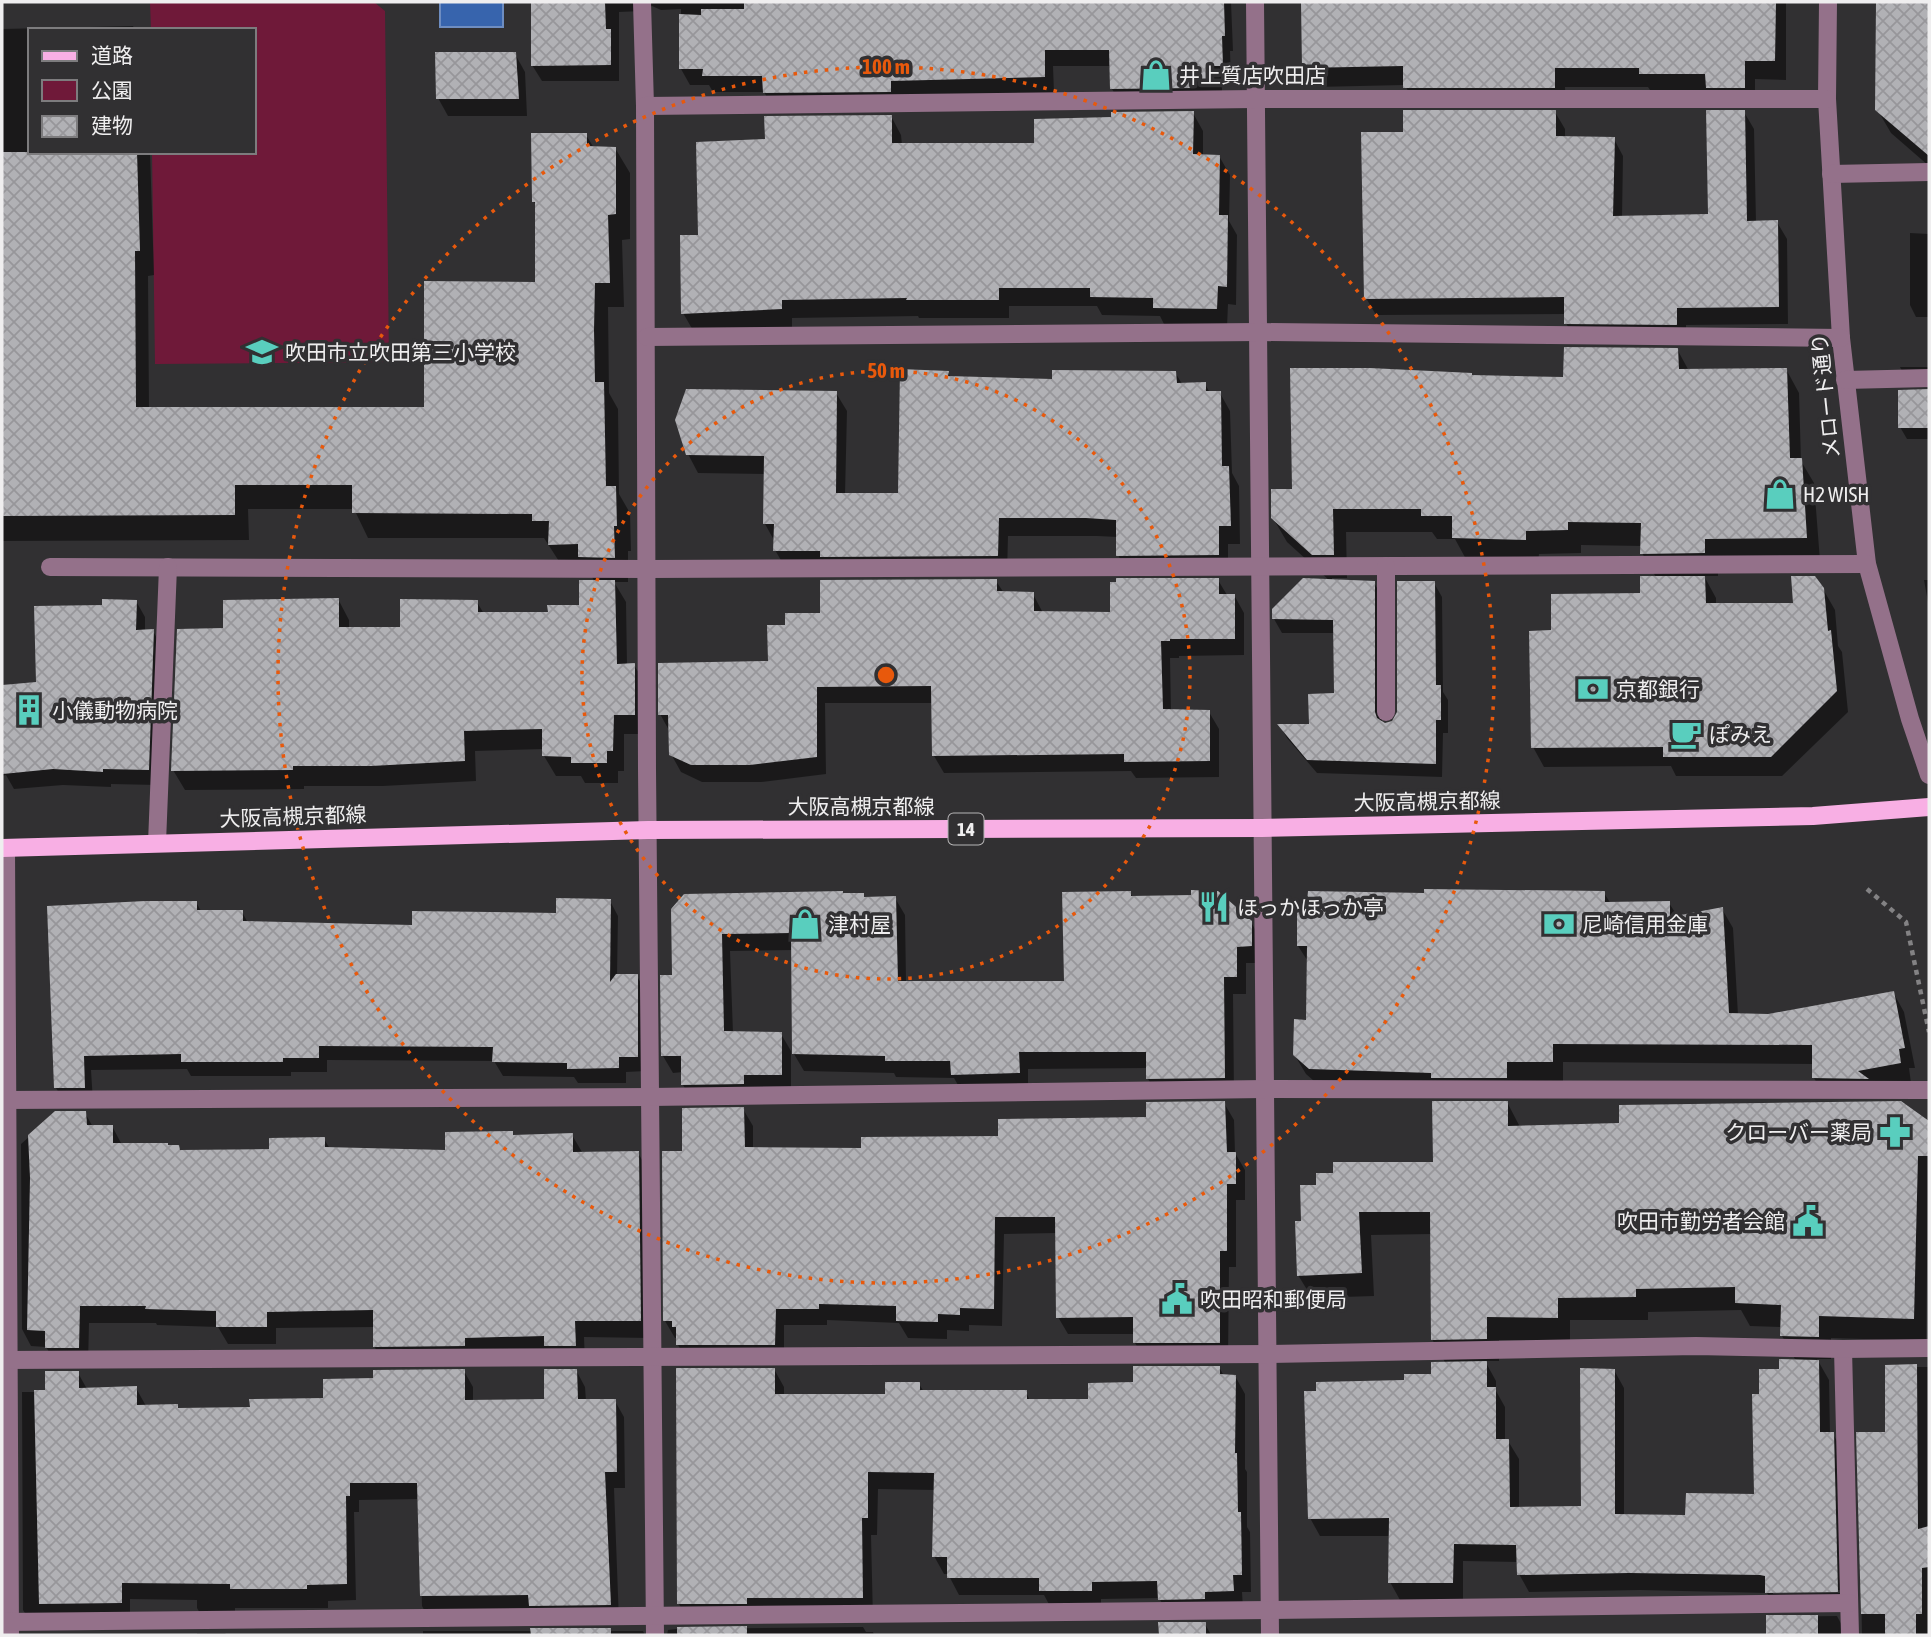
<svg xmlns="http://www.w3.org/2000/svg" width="1931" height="1637" viewBox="0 0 1931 1637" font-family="'Asap Condensed','Noto Sans JP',sans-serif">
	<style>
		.park { fill: #6f1939 }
		.water { fill: #3764ad; stroke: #6e8dc1; stroke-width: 2 }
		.shadow { fill: #0007; fill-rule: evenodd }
		.building { fill: url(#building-cross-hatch) }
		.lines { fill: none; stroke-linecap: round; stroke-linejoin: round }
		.path { stroke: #838284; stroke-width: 4.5; stroke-dasharray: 5 5; stroke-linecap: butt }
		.minor { stroke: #94718a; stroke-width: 18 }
		.major { stroke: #f8afe4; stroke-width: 18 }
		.ring { fill: none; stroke: #e8590c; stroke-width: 3.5; stroke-dasharray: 3.5 7 }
		.labels { text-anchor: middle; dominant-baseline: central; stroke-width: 7; stroke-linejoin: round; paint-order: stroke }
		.shield { fill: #313032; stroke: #b6b5b6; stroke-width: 2 }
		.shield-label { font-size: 19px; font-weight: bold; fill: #efeeef }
		.poi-label { font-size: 21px; fill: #efeeef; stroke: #313032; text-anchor: start }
		.street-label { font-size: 21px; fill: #efeeef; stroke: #313032 }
		.centre { fill: #e8590c; stroke: #313032; stroke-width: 3.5 }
		.ring-label { font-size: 21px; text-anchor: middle; font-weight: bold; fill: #e8590c; stroke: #313032; stroke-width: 7; stroke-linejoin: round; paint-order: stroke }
	</style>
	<defs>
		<pattern id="building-cross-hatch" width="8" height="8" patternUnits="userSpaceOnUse" patternTransform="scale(1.75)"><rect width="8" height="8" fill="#b1b1b5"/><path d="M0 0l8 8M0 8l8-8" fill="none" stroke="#97969a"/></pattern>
	</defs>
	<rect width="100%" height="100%" fill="#313032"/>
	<path class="park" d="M150,2h224l11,9 4,351 -234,2 -3,-212h102v-122h-103z"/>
	<rect class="water" x="440" y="2" width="63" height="25"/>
	<g class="shadow">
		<path d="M532,2h699l2,49h-3l1,30h-9v15l-101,9 -9,-16 -1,-23h-58l1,27 -155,4 -125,12 -10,-17h-51l-4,-7h-19l-9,-16v-60l-20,1 -9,-4 -10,5 -23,1v69h-77l-10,-16z"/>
		<path d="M1404,2h382v78l-31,-1v28l-103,-14 -4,-6h-83l1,20h-150l-11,-22 -90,2 -11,-20z"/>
		<path d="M1877,2h52v164l-38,-33 -14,-24z"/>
		<path d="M133,26l2,4h-105v122h120l4,123 -6,1 1,133h277l111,-125v-77l-3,-5 52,-67 8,13h21l15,25v66l-8,1 2,67h-16l1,86 9,16 1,85 11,19 1,38h-3v31h-14l12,20 1,63h7l12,20v49h-22v37h-6v12h-33l-4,-7h-25l-12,-20v-7l-69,2 1,30 -93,5h-79v3l-119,1 -12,-20 52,-141 113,-30 11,21v9h52l76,-27 7,12h65l31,-8 15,-24 -8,-13h-23l-20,-31h-176l-14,-29h-106l1,31 -246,1 -1,-512z"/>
		<path d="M515,54l10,18 2,44h-79l-10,-18z"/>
		<path d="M1555,112l10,17v9l49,1 9,17 -1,62 88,-2 34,-104 10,17 2,93h21l10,17 1,85 -102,1v16l-111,-1 -9,-17v-9l-190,1 -10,-17 39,-164z"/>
		<path d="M1193,113l10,18v25h16l11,19 -1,46 8,14 -1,70 -8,-1 -1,23 -62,-1 -5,-10 -58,-1 -5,-9h-88v12h-90l-1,-2 -126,2v9l-98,5 -11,-19 17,-76 67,-96 124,-25 10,19 1,10h134l77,-26z"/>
		<path d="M1910,233l19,1v83h-13l-6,-12z"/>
		<path d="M1677,349l12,22 97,-2 13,24 2,68 13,22 6,78 -102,1v14h-14l12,22v7h79l28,-16 12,21 3,36 4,6 6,60 -66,64h-106l-5,-10 -127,1 -11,-20 20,-115 89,-37 15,-16 -15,-26v-7l-61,-1v8l-42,1 -1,9 -71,-2 -12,-22h-18l-5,-7h-86l1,46h-15v3l42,2 8,13v128l5,1 10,-6 37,-136 8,14 1,95 5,8v33h-5l-1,44 -125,-4 -30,-35 -7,-12h31l25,-31 -1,-62h-53l-8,-14 56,-38 -43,-39 -14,-24 21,-28 178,-113 93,2z"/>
		<path d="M1900,367h29v12h-23z"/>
		<path d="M948,372l3,6 103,3 121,-9 7,12h23l5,9h10l10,18 2,62 7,13 1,58h-12v29h-100l-10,-18v-18l-21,-1h-89l-1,38 -221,-5 -11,-19v-8l-10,-18v-50l-67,-1 -10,-19 148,-61 11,18 -2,84h55z"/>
		<path d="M1929,391v48h-22l-7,-12v-35z"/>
		<path d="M1218,580l9,15h7l10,18v42l-65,1v2h-9l1,53 38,1 10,17v48l-83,1 -5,-7 -187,2 -10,-17 -1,-53h-108l1,71 -65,8h-59l-21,-10 -10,-18 -1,-22 -10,-18 110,-51 17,-36 35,-12 174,-34 8,12 29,1 10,19 69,1z"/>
		<path d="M1924,580h5v28z"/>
		<path d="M136,601l9,16v14h8l9,16 -5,138 -46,-1v3l-48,-2 -49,4 -8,-14 -4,1v-89l35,-3 67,-78z"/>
		<path d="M1130,893l3,4 118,25 10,18v23h-15v31h-13l1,101 -76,1 -10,-17v-11l-120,1v21l-66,2 -8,-14 -58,-1 -2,-4 -90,-2 -10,-17 -1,-104 -63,1 3,82 48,1 10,17v41l-98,10 -10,-17v-13l-10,1 -10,-17 11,-79 -1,-67 170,-15h20l2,4 30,-1 10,17 1,67 160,1z"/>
		<path d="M1604,893l7,11 58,-1 9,14 44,-8 11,19 5,87 30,1 125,-24 11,20 11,56h-6l2,15 -86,14 -11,-19v-14l-251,-2v19h-46v16l-195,-9 -16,-14 -12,-20 13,-33 2,-58 -11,-17 128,-51z"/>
		<path d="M610,901l8,15 -1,60h20l8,15 1,80 -20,1v11h-48l-4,-6 -71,-1 -9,-15 -167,-1v12h-36v4h-100l-4,-7 -96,1 2,32h-29l-8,-14 140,-186 5,9 41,1 6,11 166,4 144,-12z"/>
		<path d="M1507,1102l13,25 409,-4 -3,218 -95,-3v21h-14l12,21 1,54h3l10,18 4,157 -70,1 -10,-17 -127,-3 -111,2 -10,-18 -1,-12 -55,-1v40l-63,-1 -10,-18 1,-46h-71l-10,-18 122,-143 14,-11 -14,-25v-105l-61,1 3,61 -62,2 -14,-23 5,-53 15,-36 117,-22zM1741,1310l9,16 32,1v9l14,25 -16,9 -19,26 -5,100 -69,21 -63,-1v-128l-10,-18 -31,138 -64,1v-50l-11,-18h-3v-34l-9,-16v-10l-11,-20h14v-21h71v-20h78v-8zM1846,1590v3l-73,1v-3z"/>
		<path d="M1224,1103l10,17 1,33 10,17v30h-9v67h-7l-1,93h-83l-10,-17v-9h-67l-10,-17 -1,-84 -53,1 -2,92 -33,-1v6l-22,-1v9l-39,-1 -9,-15 -72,-3v5h-43v37h-96l-10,-17v-7h-3l-10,-17 19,-168 59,-44 10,17v23l110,1 137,-12 148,-19z"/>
		<path d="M85,1113l8,14 19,-1 9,17 57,4 3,4h90l53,-12 6,10 117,2 65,-18 2,3 58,-1 10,17 56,1 10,17 2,168 -66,-1 1,25 -201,1 -10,-17 1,-19 -99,1v16h-48l-10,-17 -61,-2 -1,-2h-67l-1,42h-31l-11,-18 -15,-1 -9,-17 -1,-185 34,-30z"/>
		<path d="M1219,1367l5,9h11l10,18v75l2,3v55l3,5 1,60h-9l1,17 -73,8 -11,-19 -58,1v9h-50l-7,-13h-85l-11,-21h-4l-10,-18 1,-66 -57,-1 -1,46h-6l2,85 -184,2 -10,-18 95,-235 10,18v8l102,1 33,-12 5,8h102l4,9 60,-1 45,-16z"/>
		<path d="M1886,1367h43v268h-67l-4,-201 29,-1z"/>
		<path d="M576,1370l9,17 1,14h29l9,16 1,71h-11l5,133 -188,2 -9,-17 -3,-107 -60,1v12h-5l2,88 -28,1v7h-93v17h-28l-10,-17v-8l-67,-1v27h-97l-10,-16 -1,-218h25l31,-19 9,16 49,-1 10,18h31l3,4 72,-1 73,-9 49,-20 90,-9 9,16v15l73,-1z"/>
		<path d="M1837,1616l10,19h-79v-18z"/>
		<path d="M1160,1624h45l6,11h-51z"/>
		<path d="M863,1627l3,5h7l1,3h-207l1,-5 8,-1z"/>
		<path d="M423,1631h220l2,4h-222z"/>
		<path d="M197,1633h28l2,2h-30z"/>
		<path d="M121,1634l1,1h-100h1z"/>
	</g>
	<g class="building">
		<path d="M531,2h74l1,27h5v36l-80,1z"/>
		<path d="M744,2h480l1,34h-3l1,30h-9v15h-20v7l-84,1 -1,-39h-64v27l-154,4v11l-128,1 -1,-17h-60l1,-7h-24v-55l22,1v-6h43z"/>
		<path d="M1389,2h387l-1,59h-30v27h-39l-1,-14h-66v-6h-84v20h-152v-22l-101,2 -1,-65z"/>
		<path d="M1876,2h53v154l-54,-46z"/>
		<path d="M435,52h81l3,47h-83z"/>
		<path d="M1403,110h153v26l59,1 -2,79 95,-2 -2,-104h39l2,111 31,-1 1,87 -102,1v17l-113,-1v-27l-200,2 -3,-167h42z"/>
		<path d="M1194,111l-1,43 27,1 -1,60h9l-1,72 -9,-1 -1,23 -64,-1v-10l-63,-1v-9h-91v12h-93l1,-2 -125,2v9l-101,5 -1,-79h18l-2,-93 69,-3 -1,-23 128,-1v28h142v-24l77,-2v-5z"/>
		<path d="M531,133h56v13l29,1v67l-8,1 2,68h-15l-1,47 1,52h9l2,104h10l1,40h-3l1,32 -37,-1v-13l-30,1 1,-24h-17v-7l-180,-1v-28h-117v30l-233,1v-364h135l3,99h-5l1,156h288v-126l111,1v-80h-3z"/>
		<path d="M1564,347l114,1 1,21 108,-1 3,90h12l5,80 -102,1v14l-65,1 1,-31 -73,-1v8l-42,1v9l-74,-2v-22h-31v-7h-88l1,46h-22l-41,-37v-29h21l-2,-121h80l102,5v2l91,2z"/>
		<path d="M900,369l49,2 -1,5 104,3v-9l124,1 1,12 29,-1v9h15l1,75h7l2,60h-12v29l-103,1v-36l-30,-2h-87l-1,38 -178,1v-6h-47l1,-27h-11l1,-68 -78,-1 -11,-35 11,-31 151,2 -1,102h62z"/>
		<path d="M1929,389v39h-31v-38z"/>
		<path d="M1640,576h65l1,27h87l-2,-27h24l9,12 4,43 3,-1 6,61 -66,66h-108v-10l-132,1 -2,-117 22,-1v-36l89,-1z"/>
		<path d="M1116,578h103v16h16v45h-65v2h-9l2,68 47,1v51l-86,1v-8l-192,2 -1,-70 -114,1v70l-67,8h-59l-22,-10 -1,-40h-10v-52l110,-2 -1,-36h18v-12h35v-33l177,-1v12l37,1v19l76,1v-30h6z"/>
		<path d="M1303,578l72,3v131l2,6 8,5 7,-2 5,-9v-131h38l1,104h5v35h-5v44l-129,-4 -30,-36h32l-1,-30 26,-1 -1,-73 -61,-1v-10z"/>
		<path d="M579,580h36l2,84 18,-1v52h-21l-1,36h-6v12h-36v-6l-29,-1v-27l-78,2 1,30 -94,5h-78v4l-122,1 6,-142 46,-1v-28l116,-2v29h61v-28l78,1v12h70l-1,-7h32z"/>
		<path d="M102,599l35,1 -1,30 18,-1 -5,141 -46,-1v3l-50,-3 -50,5 -1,-89 34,-3 -2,-76 68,-1z"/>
		<path d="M1424,889l181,2v11l65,-1v16l53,-10 6,106 39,1 126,-23 11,57 -6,1 2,14 -43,8 11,8 -57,-1v-33l-259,-1v18h-46v16h-76v-5l-122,-4 -16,-14 1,-36 12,1 1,-74h-10v-44h10l1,-11 116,2z"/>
		<path d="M1191,890l27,1 34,30v25l-15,1v30h-13l1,101 -79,1v-27h-127l1,21 -69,2 -1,-14h-65v-5l-93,-2 -1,-121 -69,1 2,97 58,1v43h-38v9l-63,1v-29h-20l-1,-81h12l-1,-66 13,-15 159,-3v2h21v4l32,-1 2,85h166l-2,-89 69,-1v5l60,-1z"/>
		<path d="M556,898l55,1 -1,83 6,-8h22v83h-19v11l-52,1v-6l-75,-1 1,-15 -174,-1v12h-36v4h-102v-8l-97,2 1,32h-31l-7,-182 98,-5h52v9h46v11l169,4v-14l144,2z"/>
		<path d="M1225,1101l2,51h9v32h-9v67h-7v92h-87v-26l-77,1 -1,-101h-60l-1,92 -34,-1v7l-22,-1v8l-42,-1v-15l-77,-2v5h-43l-1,36h-99v-18h-4v-6h-9l-1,-170h20v-43l62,-1 1,40 116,1v-11l137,-1v-17l148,-2v-15z"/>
		<path d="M1432,1101h76v25l111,-3v-18l282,-4 28,20v35h-11l-4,163 -95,-3v21l-39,-1 1,-31 -46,-2v-16l-99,2v8l-78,1v20l-71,-1v22l-56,1 -1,-128h-71l3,61 -65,3 -2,-55h6l-1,-36h16v-12h17v-11h100z"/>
		<path d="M55,1111h31l1,14h26v18h55v2h11l1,5 89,-1v-11l56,-1v10l120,3v-18l68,-1v4l60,-2v19l66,-1 2,170h-66l1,25h-32v-10l-79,2v8l-92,1v-37l-106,2v15h-51v-16l-71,-2 1,-3h-66l-1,42h-34v-17l-18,-1 3,-152 -2,-43z"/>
		<path d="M1779,1359l40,1 1,72h14l4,160 -73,1v-17l-5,-1 -131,-2 -112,2 -1,-30 -62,-1 -1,39h-65l1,-65 -81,1 -4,-128h12v-9l88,-2v-6h27v-12l56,-1v26h9v52h13l1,68 71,-1 -1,-138 35,1v145l70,1 1,-22 68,1 -2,-100h7v-25h20z"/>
		<path d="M1917,1364l1,165 11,-3v41l-7,1v46h-6v21h-31v-21h-24l-5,-182h29v-67z"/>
		<path d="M1133,1366h87v8l16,1 -1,78h2l1,59h3l1,63h-9l1,16 -29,1v7l-47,1 -1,-19 -65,1v9h-53v-13h-92v-21h-15l2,-84 -66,-1v46h-6l1,80h-116v6h-70l-1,-236h99v26h110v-12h35v8h107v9h61v-16l45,-1z"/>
		<path d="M465,1369v31l79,-1v-30h33l1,30h38l1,73h-12l6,133 -82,1 -1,-11 -108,1 -3,-113h-67v13h-4l1,88 -40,1v4h-77v-5l-108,-1v20l-83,1 -5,-214h11v-19h34v17l58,-2v19l41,-1v4l72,-1 -1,-8 74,-1v-19l50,-1v-8z"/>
		<rect x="1766" y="1615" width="52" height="20"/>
		<path d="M1158,1622h48v13h-47z"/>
		<path d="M747,1626v9h-70v-8z"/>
		<path d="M530,1628h81v7h-80z"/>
	</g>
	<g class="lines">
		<path class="path" d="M1867,889l39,33 23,110"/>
		<g class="minor">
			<path d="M642,2l3,104 2,663 8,866"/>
			<path d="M1255,2l15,1633"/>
			<path d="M1828,2l-1,97 14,239 26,226 43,155 19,56"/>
			<path d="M645,106l610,-7h572"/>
			<path d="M1831,174l98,-2"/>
			<path d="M647,337l612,-5 582,6"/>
			<path d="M1845,380l84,-2"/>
			<path d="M50,567l598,2 1219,-5"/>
			<path d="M1386,712v-146"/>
			<path d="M157,843l11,-276"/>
			<path d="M6,848l4,787"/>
			<path d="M2,1100l648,-3 615,-8 664,1"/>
			<path d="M1843,1349l7,286"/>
			<path d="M2,1360l1266,-6 428,-8 147,3 86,-1"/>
			<path d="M2,1622l1268,-12 579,-7"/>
		</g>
		<path class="major" d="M2,848l646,-18 614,-2 551,-12 116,-9"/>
	</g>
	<g class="ring">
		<circle cx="886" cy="675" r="304"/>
		<circle cx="886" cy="675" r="608"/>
	</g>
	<defs>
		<symbol id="shop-bare" viewBox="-9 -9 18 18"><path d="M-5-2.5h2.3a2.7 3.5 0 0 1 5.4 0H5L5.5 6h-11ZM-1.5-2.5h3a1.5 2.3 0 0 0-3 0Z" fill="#59cebe" stroke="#313032" stroke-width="2.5" paint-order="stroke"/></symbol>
		<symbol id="school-bare" viewBox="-9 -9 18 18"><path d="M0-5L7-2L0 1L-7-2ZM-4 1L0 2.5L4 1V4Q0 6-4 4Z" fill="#59cebe" stroke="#313032" stroke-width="2.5" paint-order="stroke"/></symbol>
		<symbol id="bank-bare" viewBox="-9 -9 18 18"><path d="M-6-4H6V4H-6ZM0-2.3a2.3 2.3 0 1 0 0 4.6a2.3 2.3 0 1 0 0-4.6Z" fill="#59cebe" stroke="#313032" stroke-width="2.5" paint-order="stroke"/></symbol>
		<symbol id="building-bare" viewBox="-9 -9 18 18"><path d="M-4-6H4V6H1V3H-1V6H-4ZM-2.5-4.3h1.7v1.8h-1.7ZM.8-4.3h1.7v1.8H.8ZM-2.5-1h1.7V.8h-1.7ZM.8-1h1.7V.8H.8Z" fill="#59cebe" stroke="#313032" stroke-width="2.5" paint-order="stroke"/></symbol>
		<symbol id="cafe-bare" viewBox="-9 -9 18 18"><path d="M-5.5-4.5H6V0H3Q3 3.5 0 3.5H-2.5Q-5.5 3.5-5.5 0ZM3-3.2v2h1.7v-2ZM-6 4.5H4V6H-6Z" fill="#59cebe" stroke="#313032" stroke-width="2.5" paint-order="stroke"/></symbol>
		<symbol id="restaurant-bare" viewBox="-9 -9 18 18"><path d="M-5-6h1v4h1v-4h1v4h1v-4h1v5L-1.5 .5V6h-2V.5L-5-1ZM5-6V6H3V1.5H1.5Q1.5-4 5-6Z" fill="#59cebe" stroke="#313032" stroke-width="2.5" paint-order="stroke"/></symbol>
		<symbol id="pharmacy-bare" viewBox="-9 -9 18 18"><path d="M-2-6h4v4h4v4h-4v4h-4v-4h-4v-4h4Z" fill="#59cebe" stroke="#313032" stroke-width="2.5" paint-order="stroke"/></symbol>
		<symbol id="civic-bare" viewBox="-9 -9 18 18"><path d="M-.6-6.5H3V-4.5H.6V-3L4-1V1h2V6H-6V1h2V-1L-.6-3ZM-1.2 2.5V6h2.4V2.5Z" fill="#59cebe" stroke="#313032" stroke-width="2.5" paint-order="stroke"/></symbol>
	</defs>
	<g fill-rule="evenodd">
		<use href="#shop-bare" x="1134" y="53" width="44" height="44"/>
		<use href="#school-bare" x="240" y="330" width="44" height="44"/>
		<use href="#shop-bare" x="1758" y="472" width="44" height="44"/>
		<use href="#bank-bare" x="1571" y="667" width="44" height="44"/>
		<use href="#building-bare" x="7" y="688" width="44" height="44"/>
		<use href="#cafe-bare" x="1664" y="712" width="44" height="44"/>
		<use href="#restaurant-bare" x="1192" y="885" width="44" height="44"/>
		<use href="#shop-bare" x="783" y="902" width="44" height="44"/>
		<use href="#bank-bare" x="1537" y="902" width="44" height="44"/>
		<use href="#pharmacy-bare" x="1873" y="1110" width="44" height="44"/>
		<use href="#civic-bare" x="1786" y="1199" width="44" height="44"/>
		<use href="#civic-bare" x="1155" y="1277" width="44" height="44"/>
	</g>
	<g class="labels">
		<rect class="shield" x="948.5" y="813.5" width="35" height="31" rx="5"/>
		<g class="shield-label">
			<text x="966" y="829">14</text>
		</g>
		<g class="poi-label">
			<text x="1179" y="75">井上質店吹田店</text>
			<text x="285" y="352">吹田市立吹田第三小学校</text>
			<text x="1803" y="494">H2 WISH</text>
			<text x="1616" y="689">京都銀行</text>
			<text x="52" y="710">小儀動物病院</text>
			<text x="1709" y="734">ぽみえ</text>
			<text x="1237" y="907">ほっかほっか亭</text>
			<text x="828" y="924">津村屋</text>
			<text x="1582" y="924">尼崎信用金庫</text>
			<text x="1872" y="1132" text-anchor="end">クローバー薬局</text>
			<text x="1785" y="1221" text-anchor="end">吹田市勤労者会館</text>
			<text x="1200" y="1299">吹田昭和郵便局</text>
		</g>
		<g class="street-label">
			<text transform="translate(1825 396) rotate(-96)">メロード通り</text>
			<text transform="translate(1427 801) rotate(-1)">大阪高槻京都線</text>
			<text x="861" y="806">大阪高槻京都線</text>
			<text transform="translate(293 816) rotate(-2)">大阪高槻京都線</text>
		</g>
	</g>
	<circle cx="886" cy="675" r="10" class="centre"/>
	<g class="ring-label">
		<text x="886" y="74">100 m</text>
		<text x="886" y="378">50 m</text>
	</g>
	<rect width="1931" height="1637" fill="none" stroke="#efeeef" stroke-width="7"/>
	<rect x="28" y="28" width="228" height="126" fill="#313032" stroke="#7d7c7e" stroke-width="2"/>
	<rect x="42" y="51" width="35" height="10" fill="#f8afe4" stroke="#7d7c7e" stroke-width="2"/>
	<text x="91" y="63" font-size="21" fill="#efeeef">道路</text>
	<rect x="42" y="80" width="35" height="21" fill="#6f1939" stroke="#7d7c7e" stroke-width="2"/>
	<text x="91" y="98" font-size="21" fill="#efeeef">公園</text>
	<rect x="42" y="116" width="35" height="21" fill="url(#building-cross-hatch)" stroke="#7d7c7e" stroke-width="2"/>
	<text x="91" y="133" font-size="21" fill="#efeeef">建物</text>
</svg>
